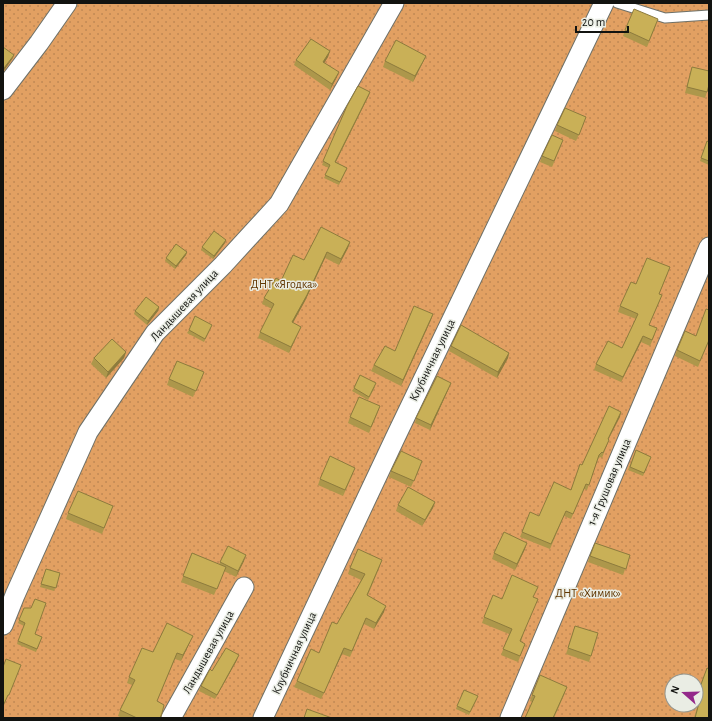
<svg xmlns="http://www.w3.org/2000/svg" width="712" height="721" viewBox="0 0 712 721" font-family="'Alegreya Sans',sans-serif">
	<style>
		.park { fill: url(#park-dots); fill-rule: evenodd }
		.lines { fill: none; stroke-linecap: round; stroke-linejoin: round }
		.service-casing { stroke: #6e7169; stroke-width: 11 }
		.minor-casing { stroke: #6e7169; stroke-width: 21 }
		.service { stroke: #fff; stroke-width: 9 }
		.minor { stroke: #fff; stroke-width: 19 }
		.wall { fill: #ad974b }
		.shaded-wall { fill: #8d7b3d }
		.building { fill: #c9b057; stroke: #8d7b3d }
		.labels { text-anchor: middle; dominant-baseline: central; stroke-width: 3; stroke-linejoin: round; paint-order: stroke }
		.park-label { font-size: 12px; fill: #613601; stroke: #eaede4 }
		.street-label { font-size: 12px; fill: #121310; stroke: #eaede4 }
	</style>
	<defs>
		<pattern id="park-dots" width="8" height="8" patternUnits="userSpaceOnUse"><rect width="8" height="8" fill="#e2a062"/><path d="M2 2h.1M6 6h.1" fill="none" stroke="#c18954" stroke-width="1.8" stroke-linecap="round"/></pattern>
	</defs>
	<rect width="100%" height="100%" fill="#dde0d7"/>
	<path class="park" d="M3,3h706v715h-706zM672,681h24v24h-24z"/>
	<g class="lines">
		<defs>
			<path id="service" d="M617,3l48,15 44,-3"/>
			<g id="minor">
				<path d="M3,90l36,-47 28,-40"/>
				<path d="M3,625l12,-30 73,-163 67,-99 68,-68 56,-61 115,-201"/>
				<path d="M171,718l73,-131"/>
				<path d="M263,718l133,-282 208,-433"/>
				<path d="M510,718l199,-471"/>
			</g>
		</defs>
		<use href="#service" class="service-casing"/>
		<use href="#minor" class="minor-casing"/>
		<use href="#service" class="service"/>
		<use href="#minor" class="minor"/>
	</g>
	<g class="wall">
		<path d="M656,25l-9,22 -24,-11 2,-6z"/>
		<path d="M330,51l-2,6 -4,6 13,14 -7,13 -36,-25 2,-5z"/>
		<path d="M426,56l-13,26 -30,-15 2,-6z"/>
		<path d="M692,67l15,25 -2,6 -20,-5z"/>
		<path d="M369,95l-33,67 11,6 -8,17 -15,-7 5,-10 -7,-3 25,-59z"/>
		<path d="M584,123l-8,18 -21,-10 2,-6z"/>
		<path d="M707,141l2,1v23l-9,-4z"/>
		<path d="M561,146l-9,21 -12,-5 2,-6z"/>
		<path d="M350,242l-2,6 -9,17 -14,-7 -20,43 -12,22 8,4 -12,26 -31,-15 2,-6 12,-23 -10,-5 2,-6 17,-17 23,-21z"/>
		<path d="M225,243l-12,16 -12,-9 1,-3z"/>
		<path d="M187,252l-1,3 -11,14 -10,-8 1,-3z"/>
		<path d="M668,273l-9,21 1,6 -11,25 6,9 -5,12 -9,-4 -20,40 -27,-12 2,-6 26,-16 14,-29 -18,-7 2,-6 16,-22z"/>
		<path d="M159,307l-1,4 -11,14 -13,-11 1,-3z"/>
		<path d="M433,314l-32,72 -30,-15 3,-6 21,-14z"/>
		<path d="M211,328l-7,14 -17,-9 2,-3z"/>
		<path d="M696,336l13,5 -11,26 -23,-11 2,-6z"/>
		<path d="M451,346l58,7 -1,5 -11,20 -48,-27z"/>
		<path d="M126,352l-2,6 -18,20 -15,-14 3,-6z"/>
		<path d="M204,372l-11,25 -26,-12 2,-6z"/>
		<path d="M375,387l-7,13 -16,-9 2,-3z"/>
		<path d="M449,388l-19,42 -15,-7 1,-5z"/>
		<path d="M378,412l-9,21 -21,-10 2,-6z"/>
		<path d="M621,412l-13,27 1,1 -2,5 -5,13 -2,-1 -2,2 -11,31 -3,-1 -13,30 -7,-3 -14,33 -30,-12 2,-5 17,-16 32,-27 11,-24z"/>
		<path d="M636,450l15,7 -8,19 -15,-6z"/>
		<path d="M420,467l-9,20 -22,-10 2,-6z"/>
		<path d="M353,474l-10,22 -25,-11 2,-6z"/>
		<path d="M435,502l-2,6 -11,18 -26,-15 2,-6z"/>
		<path d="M113,506l-11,28 -36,-15 2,-6z"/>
		<path d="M525,549l-10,21 -23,-11 2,-6z"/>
		<path d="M192,553l27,12 1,-3 24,-1 -8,16 -12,-6 -10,24 -33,-13z"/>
		<path d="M630,555l-7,20 -35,-13 2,-6z"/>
		<path d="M380,566l-12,29 16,17 -10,17 -10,-5 -14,33 -8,-3 -21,45 -27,-12 3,-6 22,-28 18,-29 24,-44 -13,-6 2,-6z"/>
		<path d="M46,569l14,4 -6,18 -14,-4z"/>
		<path d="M534,597l-13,45 4,2 -7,18 -17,-7 8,-21 -27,-11 2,-6 18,-18z"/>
		<path d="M24,608l11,26 7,3 -6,15 -19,-8 7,-18 -6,-3z"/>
		<path d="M575,626l23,7 -9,29 -23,-8z"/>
		<path d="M190,642l-9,19 -6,-2 -18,42 5,12 -1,5h-39l-4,-2 2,-6 12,-25 -5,-2 2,-6 24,-25z"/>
		<path d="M237,660l-22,39 -16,-8 2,-5 11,-15z"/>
		<path d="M707,668l2,50h-15l6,-20 -4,-2z"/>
		<path d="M565,693l-11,25h-29l7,-16 -2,-1 2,-6z"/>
		<path d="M477,699l-8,16 -13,-6 1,-3z"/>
	</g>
	<g class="shaded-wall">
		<path d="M330,51l-2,6 -7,11 2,-6z"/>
		<path d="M14,55l-1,3 -10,14 1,-4z"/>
		<path d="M426,56l-13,26 2,-6z"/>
		<path d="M339,72l-2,5 -7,13 2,-6z"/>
		<path d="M370,92l-1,3 -35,70 1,-3z"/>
		<path d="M226,240l-1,3 -12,16 1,-3z"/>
		<path d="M350,242l-2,6 -9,17 2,-6z"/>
		<path d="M187,252l-1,3 -11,14 1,-3z"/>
		<path d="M327,252l-2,6 -20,43 -15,27 2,-6z"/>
		<path d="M159,307l-1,4 -11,14 1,-4z"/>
		<path d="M433,314l-2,6 -30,66 2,-6z"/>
		<path d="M301,327l-3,6 -9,20 2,-6z"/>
		<path d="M643,336l-2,6 -20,40 2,-5z"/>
		<path d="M126,352l-2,6 -18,20 2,-6z"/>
		<path d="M509,353l-1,5 -11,20 1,-6z"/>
		<path d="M451,383l-2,5 -19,42 1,-5z"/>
		<path d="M621,412l-1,5 -14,27 2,-5z"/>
		<path d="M435,502l-2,6 -11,18 3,-6z"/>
		<path d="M527,543l-2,6 -10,21 2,-6z"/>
		<path d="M246,555l-2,6 -8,16 2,-6z"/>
		<path d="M386,606l-2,6 -10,17 2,-6z"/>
		<path d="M193,636l-3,6 -9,19 2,-6z"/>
		<path d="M344,648l-2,6 -21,45 3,-6z"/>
		<path d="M239,655l-2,5 -22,39 2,-4z"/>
	</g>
	<g class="building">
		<path d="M634,9l24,10 -9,22 -24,-11z"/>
		<path d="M311,39l19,12 -7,11 16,10 -7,12 -36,-24z"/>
		<path d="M396,40l30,16 -11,20 -30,-15z"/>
		<path d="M3,47l11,8 -10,13h-1z"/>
		<path d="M692,67l17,4v14l-2,7 -20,-5z"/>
		<path d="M358,86l12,6 -35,70 12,6 -7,14 -15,-7 5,-10 -7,-4 24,-55z"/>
		<path d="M565,108l21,9 -7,18 -22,-10z"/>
		<path d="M552,135l11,5 -9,21 -12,-5z"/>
		<path d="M707,141l2,1v19l-8,-3z"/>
		<path d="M321,227l29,15 -9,17 -14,-7 -20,43 -15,27 9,5 -10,20 -31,-15 14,-28 -10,-6 12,-20 5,3 12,-26 11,5z"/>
		<path d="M214,231l12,9 -12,16 -12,-9z"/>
		<path d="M176,244l11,8 -11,14 -10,-8z"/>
		<path d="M647,258l23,9 -11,27 3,1 -13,30 8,3 -5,12 -9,-4 -20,41 -27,-13 12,-23 14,7 16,-34 -18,-8 11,-24 5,2z"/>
		<path d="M146,297l13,10 -11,14 -13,-10z"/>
		<path d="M414,306l19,8 -30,66 -29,-15 11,-19 10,5z"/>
		<path d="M706,309l3,1v30l-9,21 -23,-11 8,-19 11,5z"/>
		<path d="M195,316l17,9 -7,14 -16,-9z"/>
		<path d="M461,325l48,28 -11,19 -47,-26z"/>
		<path d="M112,339l14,13 -18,20 -14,-14z"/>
		<path d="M177,361l27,11 -8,19 -27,-12z"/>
		<path d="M360,375l16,8 -7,14 -15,-9z"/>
		<path d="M437,376l14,7 -20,42 -15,-7z"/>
		<path d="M359,397l21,9 -9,21 -21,-10z"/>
		<path d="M609,406l12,6 -13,27 1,1 -6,13 -1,-1 -3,3 -10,30 -3,-1 -13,30 -7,-3 -15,33 -29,-12 8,-20 9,4 15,-34 17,8 9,-26 2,1z"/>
		<path d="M636,450l15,7 -7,16 -14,-6z"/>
		<path d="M401,451l21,10 -8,20 -23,-10z"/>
		<path d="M330,456l25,12 -10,22 -25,-11z"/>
		<path d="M408,487l27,15 -10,18 -27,-15z"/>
		<path d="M78,491l35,15 -9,22 -36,-15z"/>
		<path d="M504,532l23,11 -10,21 -23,-11z"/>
		<path d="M595,543l35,12 -4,14 -36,-13z"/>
		<path d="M228,546l18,9 -8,16 -18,-9z"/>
		<path d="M358,549l24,11 -15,35 19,11 -10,17 -10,-5 -14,33 -8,-3 -20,45 -27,-12 14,-32 8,4 13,-31 5,2 28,-50 -15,-6z"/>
		<path d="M192,553l34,14 -9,22 -34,-13z"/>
		<path d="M46,569l14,4 -4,15 -15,-4z"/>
		<path d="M512,575l26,12 -5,10 5,2 -18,42 5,3 -5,12 -17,-7 9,-20 -28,-12 9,-22 9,4z"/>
		<path d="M35,599l11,4 -11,31 7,3 -5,12 -19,-8 7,-18 -6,-3 5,-12h7z"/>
		<path d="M167,623l26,13 -10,19 -6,-2 -20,48 7,4 -2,8 -2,5h-23l-17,-8 15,-30 -6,-3 13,-29 11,4z"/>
		<path d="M575,626l23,7 -7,23 -23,-8z"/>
		<path d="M226,648l13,7 -22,40 -16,-9 9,-17 2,2z"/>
		<path d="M6,659l15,6 -12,30h-1l-5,11v-39z"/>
		<path d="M707,668l2,1v49h-14l7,-26 -3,-2z"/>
		<path d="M540,675l27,12 -14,31h-28l10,-22 -3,-1z"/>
		<path d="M464,690l14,6 -8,16 -13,-6z"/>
		<path d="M307,709l25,9h-28z"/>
	</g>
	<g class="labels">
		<g class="park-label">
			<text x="284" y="284">ДНТ «Ягодка»</text>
			<text x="588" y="593">ДНТ «Химик»</text>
		</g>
		<g class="street-label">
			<text transform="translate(184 305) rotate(-47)">Ландышевая улица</text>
			<text transform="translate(432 360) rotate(-64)">Клубничная улица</text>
			<text transform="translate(609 482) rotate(-67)">1-я Грушовая улица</text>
			<text transform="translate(208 652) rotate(-61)">Ландышевая улица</text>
			<text transform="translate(294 653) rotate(-65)">Клубничная улица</text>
		</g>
	</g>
	<rect width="712" height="721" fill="none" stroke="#121310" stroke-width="8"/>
	<g transform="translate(684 693) rotate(290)"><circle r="19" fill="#eaede4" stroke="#94968f"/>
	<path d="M0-3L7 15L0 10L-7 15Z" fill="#94288a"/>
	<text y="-6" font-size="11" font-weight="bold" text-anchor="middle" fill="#121310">N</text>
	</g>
	<path d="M576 26v6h52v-6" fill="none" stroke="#121310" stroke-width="2"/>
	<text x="582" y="26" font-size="12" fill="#121310" stroke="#eaede4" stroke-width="3" paint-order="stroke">20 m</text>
</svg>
